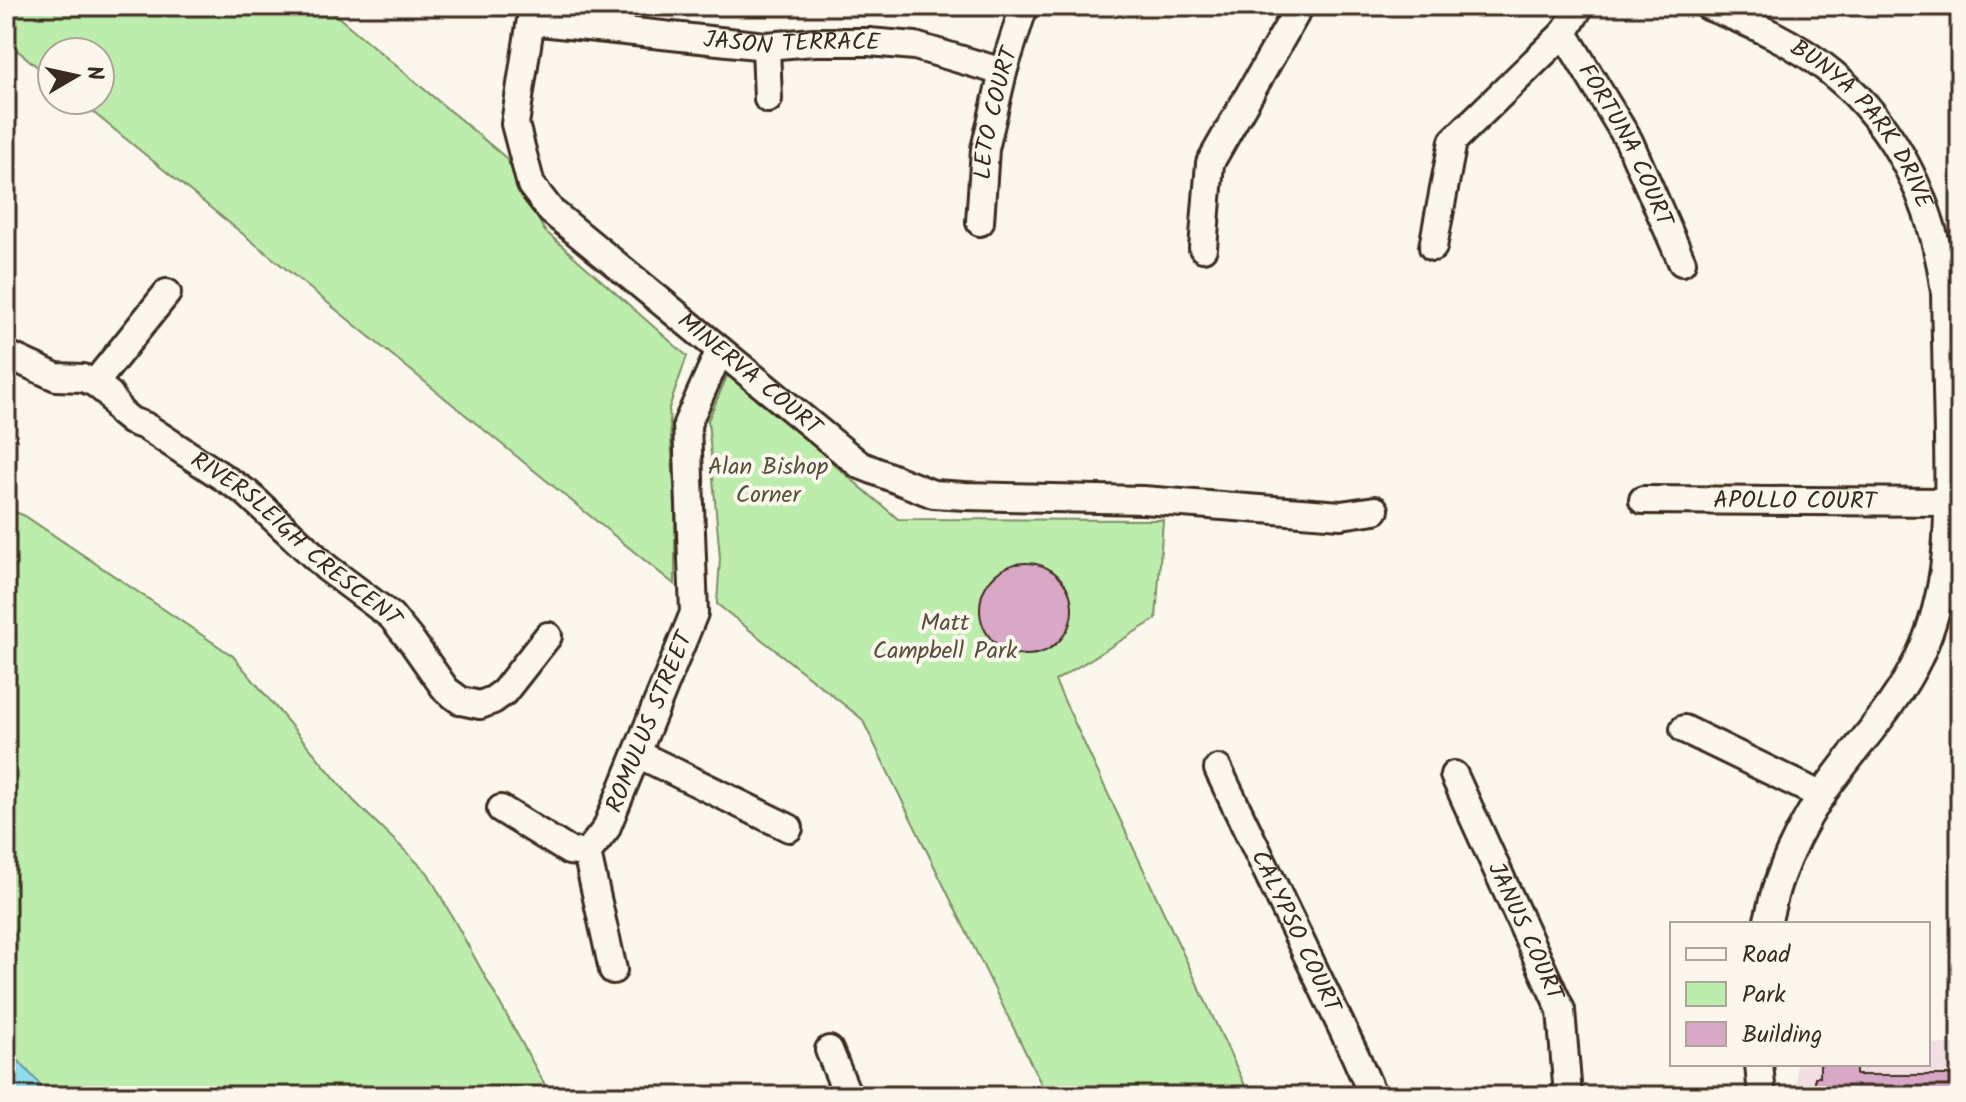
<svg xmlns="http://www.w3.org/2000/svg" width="1966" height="1102" viewBox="0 0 1966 1102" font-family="Kalam,sans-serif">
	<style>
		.built { fill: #f1dfe1 }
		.green { fill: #bdedac; stroke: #7c8c65; stroke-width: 2 }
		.water { fill: #8fdeed; stroke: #6d969a; stroke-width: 2 }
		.building { fill: #d9a8c6; stroke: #3b2a1e; stroke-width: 2 }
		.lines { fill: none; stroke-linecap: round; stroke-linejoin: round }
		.minor-casing { stroke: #3b2a1e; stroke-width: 32 }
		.minor { stroke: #fbf7ec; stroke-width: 26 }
		.labels { text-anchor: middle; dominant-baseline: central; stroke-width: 8; stroke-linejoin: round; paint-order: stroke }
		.street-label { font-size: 24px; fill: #3b2a1e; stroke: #fbf7ec }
		.park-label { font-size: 24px; fill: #55513a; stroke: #fbf7ec }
	</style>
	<rect width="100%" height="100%" fill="#fbf7ec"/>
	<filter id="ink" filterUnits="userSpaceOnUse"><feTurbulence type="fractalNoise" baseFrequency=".0125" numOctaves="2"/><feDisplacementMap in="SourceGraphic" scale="16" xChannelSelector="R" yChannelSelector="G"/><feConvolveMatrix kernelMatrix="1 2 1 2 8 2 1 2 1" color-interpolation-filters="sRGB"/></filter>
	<g filter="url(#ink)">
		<path class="built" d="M1928,1044h32v52h-163l-1,-32h132z"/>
		<g class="green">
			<path d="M6,6h319l181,152 38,72 143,126 -18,52 6,95v82l-597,-485h22v-48h-48v27l-46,-38z"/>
			<path d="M731,367l106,100 61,52 265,1 -7,99 -101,62 195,415h-203l-185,-377 -145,-115 3,-46 -12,-138z"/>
			<path d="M6,508l19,8 208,140 120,144 75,73 116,210 2,13h-540z"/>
		</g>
		<path class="water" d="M6,1047l31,34 8,15h-35l-4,-5z"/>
		<g class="building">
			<circle cx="1026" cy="609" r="46"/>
			<path d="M1820,1064h36v11h104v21h-145v-19h5z"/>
		</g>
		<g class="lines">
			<defs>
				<g id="minor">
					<path id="s1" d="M533,6l-18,118 16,61 20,26 309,254 73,29 32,2 178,4 198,15 34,-5"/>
					<path id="s2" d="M1708,6c43,17 88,37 124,67 67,55 102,134 113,219 1,48 2,97 3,145 1,77 4,149 -29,220 -25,52 -66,92 -98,139 -16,25 -31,53 -41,81 -6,15 -9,32 -13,47"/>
					<path id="s3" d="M531,21l235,25 48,-4h55l46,4 88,26"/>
					<path id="s4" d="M1564,33l65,108 53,121"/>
					<path d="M766,46l2,53"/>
					<path id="s5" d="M980,222l5,-73 18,-77 21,-66"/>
					<path d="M1433,247l20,-106 111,-108 16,-27"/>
					<path d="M1203,248l7,-85 90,-157"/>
					<path id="s6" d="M6,354l50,23 27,1 12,5 15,12 10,17 11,9 14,5 102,67 80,75 64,48 22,27 33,47 15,11 19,4 13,-5 11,-8 44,-56"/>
					<path d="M95,383l72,-90"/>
					<path id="s7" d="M1643,500l306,2"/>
					<path d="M1684,729l138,67"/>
					<path d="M638,754l151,74"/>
					<path id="s8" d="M1218,769l137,286 18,41"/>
					<path id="s9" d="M1454,775l107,235 7,86"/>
					<path id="s10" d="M501,809l68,42 18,2 19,-24 88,-216 -7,-189 33,-74"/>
					<path d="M587,853l26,117"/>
					<path d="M829,1050l19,46"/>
					<path d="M1759,1064l3,32"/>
				</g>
			</defs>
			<use href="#minor" class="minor-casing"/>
			<use href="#minor" class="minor"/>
		</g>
	</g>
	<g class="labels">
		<g class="street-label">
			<text stroke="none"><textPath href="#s3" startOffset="262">JASON TERRACE</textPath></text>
			<text stroke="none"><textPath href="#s5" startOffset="110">LETO COURT</textPath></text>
			<text stroke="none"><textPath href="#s2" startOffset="200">BUNYA PARK DRIVE</textPath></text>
			<text stroke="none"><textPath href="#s4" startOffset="128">FORTUNA COURT</textPath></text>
			<text stroke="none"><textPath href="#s1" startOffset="472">MINERVA COURT</textPath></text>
			<text stroke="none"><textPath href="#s7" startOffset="152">APOLLO COURT</textPath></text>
			<text stroke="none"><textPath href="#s6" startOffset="352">RIVERSLEIGH CRESCENT</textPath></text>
			<text stroke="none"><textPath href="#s10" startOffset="244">ROMULUS STREET</textPath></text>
			<text stroke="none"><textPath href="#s8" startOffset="180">CALYPSO COURT</textPath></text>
			<text stroke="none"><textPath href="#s9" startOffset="172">JANUS COURT</textPath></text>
		</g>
		<g class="park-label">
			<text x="768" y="467">Alan Bishop<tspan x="768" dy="28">Corner</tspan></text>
			<text x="945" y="623">Matt<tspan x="945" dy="28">Campbell Park</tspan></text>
		</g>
	</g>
	<rect width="1966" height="1102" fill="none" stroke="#fbf7ec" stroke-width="32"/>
	<rect x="16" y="16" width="1934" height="1070" fill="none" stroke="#3b2a1e" stroke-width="3" filter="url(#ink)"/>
	<rect x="1670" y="922" width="260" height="144" fill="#fbf7ec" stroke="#aea59a" stroke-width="2"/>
	<rect x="1686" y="948" width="40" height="12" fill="#fbf7ec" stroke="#aea59a" stroke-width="2"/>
	<text x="1742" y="962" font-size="24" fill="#3b2a1e">Road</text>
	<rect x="1686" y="982" width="40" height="24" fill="#bdedac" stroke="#aea59a" stroke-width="2"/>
	<text x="1742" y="1002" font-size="24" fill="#3b2a1e">Park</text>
	<rect x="1686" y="1022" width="40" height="24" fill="#d9a8c6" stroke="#aea59a" stroke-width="2"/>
	<text x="1742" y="1042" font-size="24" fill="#3b2a1e">Building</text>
	<g transform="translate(76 76) rotate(81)"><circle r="38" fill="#fbf7ec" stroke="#aea59a" stroke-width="2"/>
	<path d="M0-6L14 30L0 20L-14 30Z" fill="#3b2a1e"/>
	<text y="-12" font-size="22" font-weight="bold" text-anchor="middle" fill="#3b2a1e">N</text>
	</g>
</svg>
